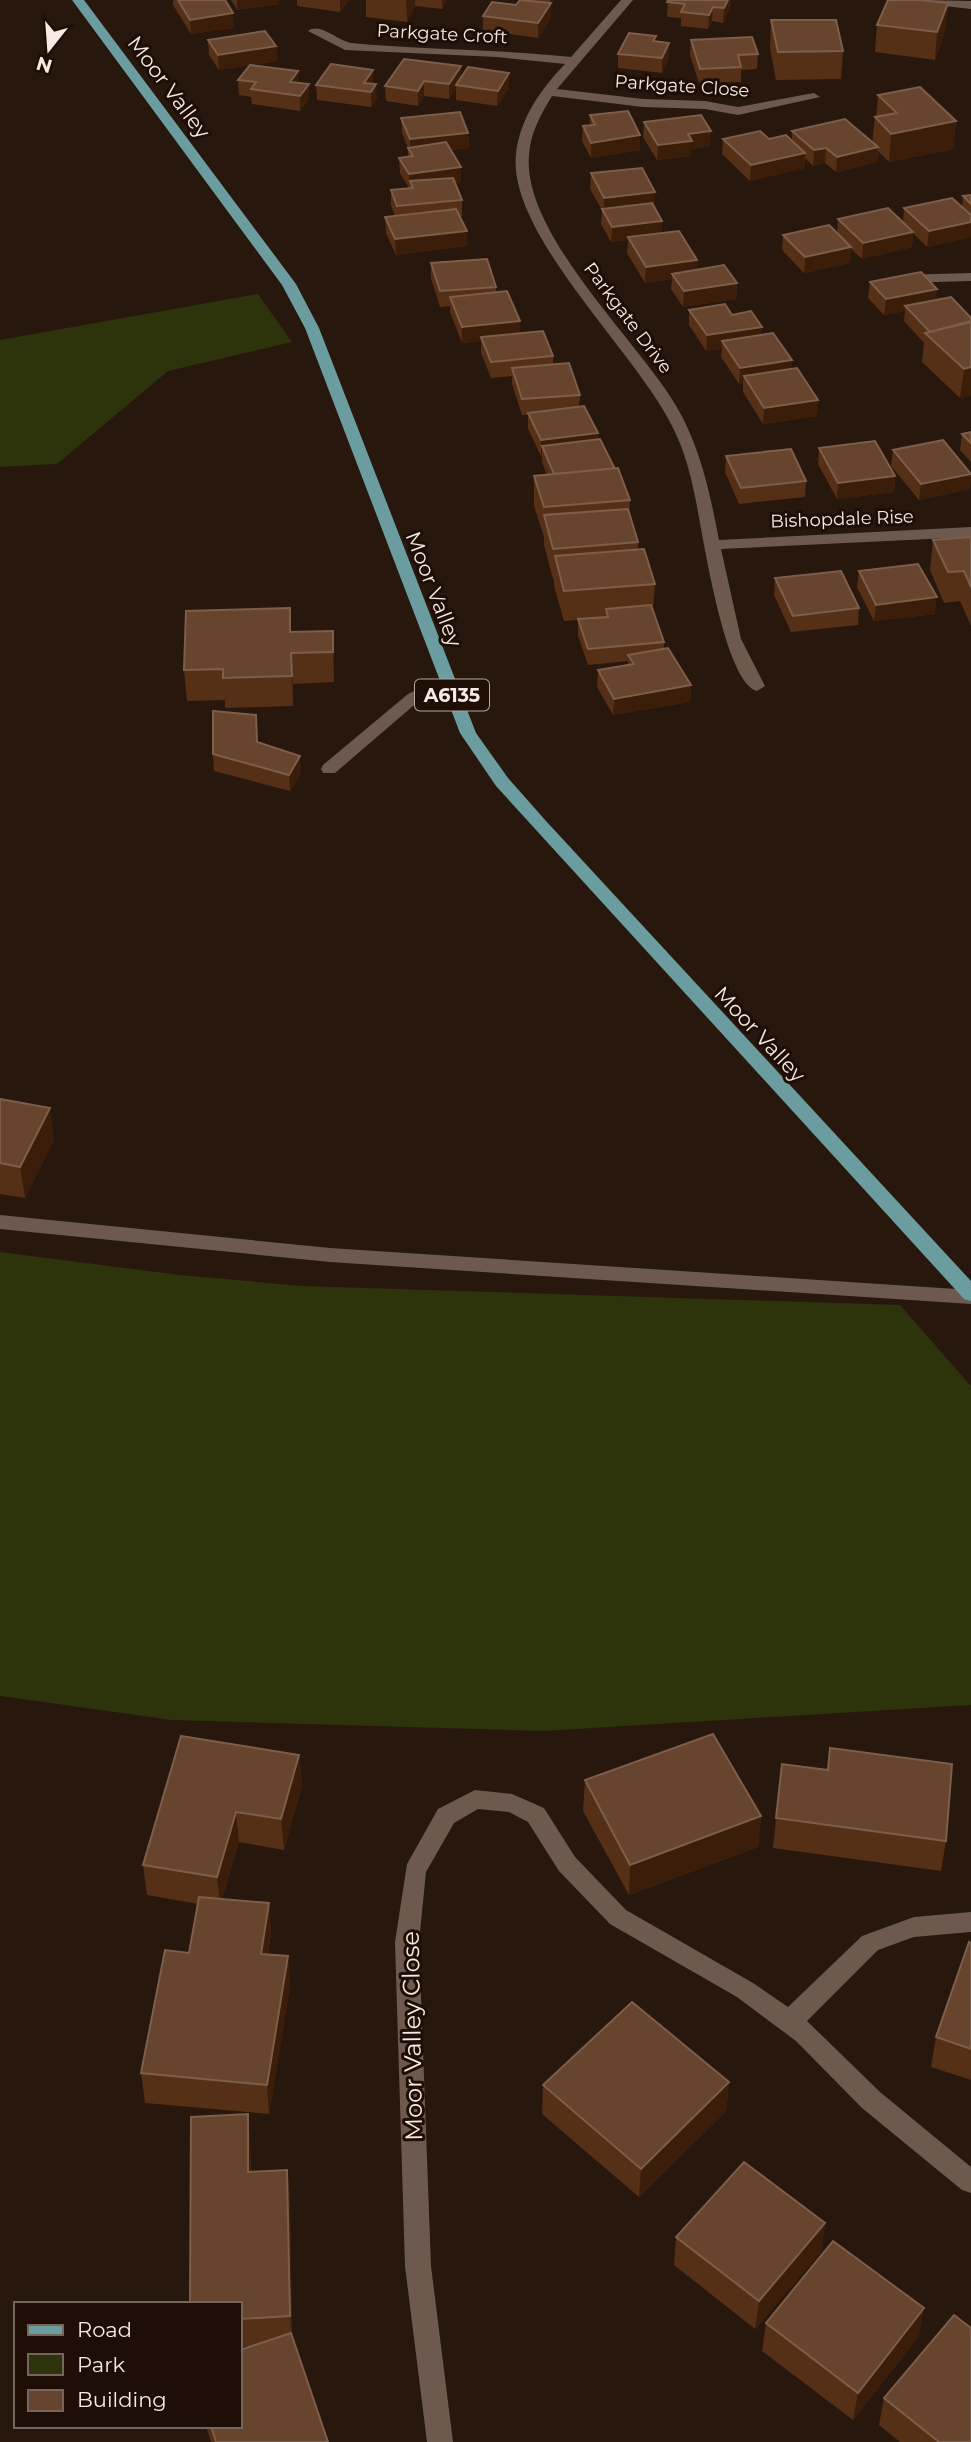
<svg xmlns="http://www.w3.org/2000/svg" width="971" height="2442" viewBox="0 0 971 2442" font-family="Montserrat,sans-serif">
	<style>
		.green { fill: #2d330b }
		.lines { fill: none; stroke-linecap: round; stroke-linejoin: round }
		.service { fill: #6e594e; fill-rule: evenodd }
		.minor { fill: #6e594e; fill-rule: evenodd }
		.secondary { fill: #6e594e; fill-rule: evenodd }
		.primary { fill: #6b9c9f; fill-rule: evenodd }
		.wall { fill: #553017 }
		.shaded-wall { fill: #3b1e0a }
		.building { fill: #66442d; stroke: #7d5e4a; stroke-width: 2 }
		.labels { text-anchor: middle; dominant-baseline: central; stroke-width: 6; stroke-linejoin: round; paint-order: stroke }
		.far-street-label { font-size: 18px; fill: #f6eae3; stroke: #1e0e05 }
		.shield { fill: #1e0e05; stroke: #b5a8a0; stroke-width: 2 }
		.shield-label { font-size: 19px; font-weight: bold; fill: #f6eae3 }
		.street-label { font-size: 21px; fill: #f6eae3; stroke: #1e0e05 }
		.near-street-label { font-size: 24px; fill: #f6eae3; stroke: #1e0e05 }
	</style>
	<rect width="100%" height="100%" fill="#27170d"/>
	<g class="green">
		<path d="M258,294l34,48 -124,29 -111,93 -57,3v-127z"/>
		<path d="M0,1252l180,23 122,11 598,19 71,81v319l-427,26 -372,-11 -172,-24z"/>
	</g>
	<g class="lines">
		<g class="service">
			<path d="M446,676l8,5 -2,3 -32,16 -85,73h-12l-2,-4 2,-4 85,-71z"/>
			<path d="M0,1215l330,33 641,42v14l-641,-42 -330,-33z"/>
		</g>
		<g class="minor">
			<path d="M621,0h12l-76,89 86,10 62,2 33,6 76,-14 6,4 -82,18 -33,-6 -62,-2 -91,-11c-11,18 -22,38 -23,59 -7,78 107,184 146,249 25,41 35,89 44,136l252,-13v10l-250,12 20,90 24,47 -8,5c-34,-9 -55,-165 -63,-199 -4,-20 -10,-41 -19,-60 -34,-76 -168,-196 -159,-278 4,-36 25,-65 49,-90l-68,-7 -152,-7 -37,-19c12,-9 30,10 43,12 73,7 147,6 220,14z"/>
			<path d="M971,273v8l-70,2 -7,-4 7,-4z"/>
			<path d="M475,1790l37,4 32,14 31,49 51,53 127,73 35,24 74,-71 52,-19 57,-5v20l-57,5 -36,13 -71,71 73,71 91,75v26l-9,-3 -100,-82 -66,-67 -59,-44 -127,-73 -51,-53 -31,-49 -19,-10 -31,-3 -24,14 -28,49 -7,70 12,324 22,176h-26l-22,-176 -10,-324 12,-78 31,-55z"/>
		</g>
		<path class="secondary" d="M921,0l50,1v8l-44,-5z"/>
		<path class="primary" d="M72,0h12l212,284 23,44 157,405 32,45 38,43 425,460v20l-7,-2 -468,-513 -36,-53 -155,-405 -23,-43z"/>
	</g>
	<g class="wall">
		<path d="M173,0h52l9,28 -43,6 -18,-29z"/>
		<path d="M231,0h48v4l-42,6z"/>
		<path d="M297,0h52l-9,12 -43,-6z"/>
		<path d="M366,0h81l-5,9 -27,-3 -8,16 -41,-5z"/>
		<path d="M518,0h36l-3,4v14l-13,20 -55,-8v-14l33,-11 3,-5z"/>
		<path d="M668,0h63l-1,7 -7,16 -11,-2 -4,8 -27,-3v-8l-14,-1z"/>
		<path d="M948,3l-3,28 -10,29 -60,-8 2,-27z"/>
		<path d="M771,20l72,31 -2,28 -65,1 -6,-32z"/>
		<path d="M656,36l-1,5 14,2v15l-7,15 -44,-5v-14z"/>
		<path d="M208,40l68,6 1,15 -26,4 47,18 11,16 -9,12 -48,-7 -1,-7 -12,-2 -1,-15 12,-15 -31,5 -10,-15z"/>
		<path d="M691,40l67,14 -1,15 -16,1v12l-42,1 -9,-28z"/>
		<path d="M461,66v12l48,10 -12,18 -41,-6v-11l-7,10 -25,-3 -6,10 -32,-5 -1,-15z"/>
		<path d="M373,84l4,15 -6,8 -54,-7 -1,-15z"/>
		<path d="M878,95l78,26 -3,28 -64,13 -11,-11 -1,11 -41,10 -11,-9 -12,3 -8,-8 -1,10 -54,13 -28,-27 1,-15h46l23,2v-10l80,12 3,-26h1z"/>
		<path d="M590,115l50,35 -49,8 -9,-17 1,-15 7,-1z"/>
		<path d="M401,118l67,15 1,15 -18,2 10,17v15l-5,1 6,17v16h-2l7,30 -71,9 -10,-22 -1,-16 10,-1 -4,-11v-15l18,-2 -9,-15 -1,-15 9,-1v-9l-6,-15z"/>
		<path d="M644,122l66,24 -19,3v7l-34,4 -14,-23z"/>
		<path d="M591,173l64,34 7,14v12l35,27v10l40,13 -1,16 -53,8 -12,-18 1,-10 -27,4 -18,-30 1,-13 -17,2 -10,-18 1,-14 -12,-21z"/>
		<path d="M971,195v42l-44,10 -14,-14 -1,14 -50,12 -11,-10 -1,14 -46,10 -22,-23 1,-15 54,-2 1,-14 65,3 1,-14 58,-2 1,-10z"/>
		<path d="M431,263l65,24v5l24,41 33,23v9l27,30 -1,11 19,27v6l32,61 -1,11 9,31v8l17,34 -2,26 11,32v7l27,36 -1,17 -77,13 -16,-28 1,-17 30,-5v-4l-40,4 -10,-29v-16l-14,1 -10,-35v-7h-1l-9,-34v-8l-10,-31v-30l13,-1 -5,-13v-6h-1l-13,-27v-14h-6l-10,-31v-8l-21,2 -10,-25v-12l-19,2 -12,-31v-6l-10,1 -9,-29z"/>
		<path d="M870,282l66,18 35,18v78l-11,2 -38,-36 2,-19 -20,-22 1,-10 -21,4 -16,-17z"/>
		<path d="M689,310l43,5 30,20 56,65 -1,16 -54,8 -20,-32v-9l-4,1 -18,-27 1,-8 -16,2 -17,-26z"/>
		<path d="M971,432v30l-11,-12 2,-16z"/>
		<path d="M819,448l76,28 -1,16 -57,7 -19,-35z"/>
		<path d="M893,450l78,22 -1,17 -51,11 -28,-34z"/>
		<path d="M726,456l80,25 -1,16 -66,7 -14,-32z"/>
		<path d="M971,537v89l-11,-25 -16,2 -14,-33 3,-30z"/>
		<path d="M859,571l76,43 -61,7 -17,-34z"/>
		<path d="M775,578l84,30 -1,17 -67,7 -17,-37z"/>
		<path d="M333,631l1,51 -41,2v22l-68,2v-8l-38,1 -3,-31 107,-38z"/>
		<path d="M257,742l44,31 -11,18 -76,-20 -1,-17z"/>
		<path d="M0,1099l54,40 -29,59 -25,-4z"/>
		<path d="M299,1755l3,30 -18,65 -45,-8 -17,57 47,4 2,30 -3,21 20,2 2,30 -21,128 -124,-11 -4,-30 48,-120 9,-49 -51,-9 -4,-30z"/>
		<path d="M782,1764l46,6 118,71 -5,30 -168,-23z"/>
		<path d="M585,1780l176,36 -3,31 -129,48 -46,-84z"/>
		<path d="M971,1943v137l-40,-13 5,-30z"/>
		<path d="M729,2082l-3,29 -87,86 -97,-83 1,-29z"/>
		<path d="M248,2114l2,29 1,29 36,-2 3,29 2,137 36,106h-117l-5,-16h34l12,-80 -12,1v-43z"/>
		<path d="M825,2223l-4,29 -66,77 -81,-64 2,-28z"/>
		<path d="M766,2323l153,13 -66,84 -91,-69z"/>
		<path d="M884,2398l87,44h-71l-21,-17z"/>
	</g>
	<g class="shaded-wall">
		<path d="M237,0h42v4l-42,6z"/>
		<path d="M340,0h9l-9,12z"/>
		<path d="M406,0h9v6l-8,16z"/>
		<path d="M442,0h5l-5,9z"/>
		<path d="M550,0h4l-3,4v14l-13,20v-15l12,-19z"/>
		<path d="M728,0h3l-1,7 -7,16 1,-15z"/>
		<path d="M948,3l-3,28 -10,29 2,-28z"/>
		<path d="M713,7l-1,14 -4,8 1,-14z"/>
		<path d="M233,13l1,15 -43,6 -1,-14z"/>
		<path d="M669,43v15l-7,15v-15z"/>
		<path d="M276,46l1,15 -58,9 -1,-15z"/>
		<path d="M461,66v15l-5,4v4l-7,10v-15z"/>
		<path d="M373,70v15l-9,-2z"/>
		<path d="M298,71l1,15 -8,10 -1,-14z"/>
		<path d="M509,73v15l-12,18 1,-15z"/>
		<path d="M424,81v15l-6,10v-15z"/>
		<path d="M309,84v15l-9,12v-15z"/>
		<path d="M376,84l1,15 -6,8v-15z"/>
		<path d="M956,121l-3,28 -64,13 2,-28z"/>
		<path d="M711,131l-1,15 -19,3v7l-34,4 1,-15 30,-11z"/>
		<path d="M468,133l1,15 -58,6 -1,-2v-13z"/>
		<path d="M640,135v15l-49,8v-15z"/>
		<path d="M878,147l-1,15 -41,10 1,-15z"/>
		<path d="M826,148l-1,15 -12,3 1,-16z"/>
		<path d="M805,153l-1,15 -54,13 1,-16z"/>
		<path d="M461,167v15l-48,7 -3,-8v9l-1,-16z"/>
		<path d="M655,192v15l-51,6v-15z"/>
		<path d="M662,221v15l-34,1v3l-17,2 1,-15z"/>
		<path d="M971,222v15l-44,10 2,-16z"/>
		<path d="M467,231v15l-71,9 -1,-16z"/>
		<path d="M913,232l-1,15 -50,12 1,-16z"/>
		<path d="M851,247l-1,16 -46,10 1,-16z"/>
		<path d="M697,260v16l-25,-2v5l-27,4 1,-16z"/>
		<path d="M737,283l-1,16 -53,8 1,-16z"/>
		<path d="M937,289l-1,16 -31,1v5l-21,4 2,-16z"/>
		<path d="M520,321v15l-39,1v4l-19,2v-16z"/>
		<path d="M762,327l-1,16 -39,-2v8l-16,2 1,-16z"/>
		<path d="M792,360l-1,16h-47l-1,7 -4,1 1,-16z"/>
		<path d="M971,367v29l-11,2 4,-29z"/>
		<path d="M818,400l-1,16 -54,8 1,-16z"/>
		<path d="M598,433l-1,16 -55,-3v10h-1v-16z"/>
		<path d="M971,474l-1,15 -51,11 2,-16z"/>
		<path d="M895,476l-1,16 -57,7 1,-16z"/>
		<path d="M937,597l-2,17 -61,7 2,-16z"/>
		<path d="M291,653l2,31v22l-1,-30z"/>
		<path d="M691,685l-1,17 -77,13 1,-16z"/>
		<path d="M300,756l1,17 -11,18 -1,-16z"/>
		<path d="M50,1108l4,31 -29,59 -5,-31z"/>
		<path d="M299,1755l3,30 -18,65 -3,-31z"/>
		<path d="M236,1812l3,30 -19,65 -3,-30z"/>
		<path d="M761,1816l-3,31 -129,48 1,-30z"/>
		<path d="M269,1903l2,30 -8,51 -2,-30z"/>
		<path d="M288,1956l2,30 -21,128 -2,-29z"/>
		<path d="M729,2082l-3,29 -87,86 2,-28z"/>
		<path d="M248,2114l2,29 1,58 -3,-29z"/>
		<path d="M287,2170l3,29 2,145 -2,-28z"/>
		<path d="M825,2223l-4,29 -66,77 4,-28z"/>
		<path d="M924,2308l-5,28 -66,84 5,-27z"/>
	</g>
	<g class="building">
		<path d="M178,0h47l8,13 -43,7z"/>
		<path d="M520,0l31,3 -13,20 -55,-7 9,-14 24,3z"/>
		<path d="M668,0h60l-4,8 -11,-1 -4,8 -28,-3 4,-8 -18,-2z"/>
		<path d="M888,0h32l28,3 -11,29 -60,-7z"/>
		<path d="M771,20h65l7,31 -65,1z"/>
		<path d="M265,31l11,15 -58,9 -10,-15z"/>
		<path d="M629,33l27,3 -3,5 16,2 -7,15 -44,-4z"/>
		<path d="M752,37l6,17 -20,1 3,12 -41,2 -9,-29z"/>
		<path d="M404,59l57,7 -12,18 -25,-3 -6,10 -33,-5z"/>
		<path d="M331,64l42,6 -9,13 12,1 -5,8 -55,-7z"/>
		<path d="M250,65l48,6 -8,11 19,2 -9,12 -49,-7 5,-7 -18,-2z"/>
		<path d="M468,67l41,6 -11,18 -42,-6z"/>
		<path d="M920,87l36,34 -65,13 -16,-17 22,-4 -19,-18z"/>
		<path d="M628,111l12,24 -49,8 -8,-17 12,-1 -5,-10z"/>
		<path d="M460,112l8,21 -58,6 -9,-21z"/>
		<path d="M701,115l10,16 -23,3 4,7 -34,4 -14,-23z"/>
		<path d="M845,119l33,28 -41,10 -11,-9 -12,2 -22,-19z"/>
		<path d="M760,131l9,8 17,-4 19,18 -54,12 -28,-26z"/>
		<path d="M446,142l15,25 -52,7 -10,-16 14,-2 -5,-8z"/>
		<path d="M642,168l13,24 -51,6 -13,-25z"/>
		<path d="M453,178l9,22 -65,6 -6,-16 22,-2 -3,-7z"/>
		<path d="M971,195v9l-8,-8z"/>
		<path d="M952,198l19,17v7l-42,9 -25,-23z"/>
		<path d="M652,203l10,18 -50,6 -10,-18z"/>
		<path d="M888,208l25,24 -50,11 -25,-24z"/>
		<path d="M456,209l11,22 -72,8 -10,-22z"/>
		<path d="M829,225l22,22 -46,10 -22,-22z"/>
		<path d="M679,231l18,29 -51,7 -18,-30z"/>
		<path d="M487,259l9,28 -56,4 -9,-28z"/>
		<path d="M724,265l13,18 -53,8 -12,-17z"/>
		<path d="M921,272l16,17 -51,10 -16,-17z"/>
		<path d="M507,291l13,30 -58,6 -12,-30z"/>
		<path d="M951,297l20,21v3l-41,11 -25,-26z"/>
		<path d="M725,304l7,11 19,-4 11,16 -55,8 -18,-25z"/>
		<path d="M971,322v45l-7,2 -39,-36z"/>
		<path d="M543,331l10,25 -62,6 -10,-25z"/>
		<path d="M773,333l19,27 -52,8 -18,-27z"/>
		<path d="M569,363l11,32 -58,4 -10,-31z"/>
		<path d="M797,368l21,32 -54,8 -20,-32z"/>
		<path d="M584,406l14,27 -57,7 -13,-27z"/>
		<path d="M971,432v11l-9,-9z"/>
		<path d="M600,439l15,30 -61,5 -12,-28z"/>
		<path d="M943,440l28,34 -50,10 -28,-34z"/>
		<path d="M875,441l20,35 -57,7 -19,-35z"/>
		<path d="M791,449l15,32 -65,7 -15,-32z"/>
		<path d="M618,468l12,32 -86,7 -10,-31z"/>
		<path d="M628,509l10,33 -85,7 -9,-34z"/>
		<path d="M971,537v50l-7,-16 -16,1 -15,-32z"/>
		<path d="M644,549l11,35 -91,7 -9,-35z"/>
		<path d="M918,564l19,33 -61,8 -17,-34z"/>
		<path d="M841,571l18,37 -66,8 -18,-38z"/>
		<path d="M651,605l13,37 -76,7 -10,-30 30,-2 -2,-8z"/>
		<path d="M290,608v24l43,-1v21l-42,1 1,23 -69,2v-9l-39,1 2,-59z"/>
		<path d="M668,648l23,37 -77,14 -16,-29 36,-6 -6,-9z"/>
		<path d="M213,711l43,4 1,27 43,14 -11,19 -76,-21z"/>
		<path d="M0,1099l50,9 -30,59 -20,-4z"/>
		<path d="M713,1734l48,82 -131,49 -45,-85z"/>
		<path d="M181,1736l118,19 -18,64 -45,-7 -19,65 -74,-12z"/>
		<path d="M830,1748l122,16 -6,77 -170,-23 6,-54 46,6z"/>
		<path d="M199,1897l70,6 -8,51 27,2 -21,129 -126,-12 24,-123 24,3z"/>
		<path d="M969,1942l2,1v106l-35,-12z"/>
		<path d="M632,2002l97,80 -88,87 -98,-84z"/>
		<path d="M248,2114v58l39,-2 3,146 -50,3v-15h-50l1,-187z"/>
		<path d="M744,2162l81,61 -66,78 -83,-64z"/>
		<path d="M833,2241l91,67 -66,85 -92,-70z"/>
		<path d="M954,2315l17,13v114h-32l-55,-44z"/>
		<path d="M291,2333l37,109h-112l-5,-16h29v-76z"/>
	</g>
	<g class="labels">
		<g class="far-street-label">
			<text transform="translate(442 34) rotate(3)">Parkgate Croft</text>
			<text transform="translate(682 86) rotate(4)">Parkgate Close</text>
			<text transform="translate(628 318) rotate(53)">Parkgate Drive</text>
			<text transform="translate(842 519) rotate(-2)">Bishopdale Rise</text>
		</g>
		<rect class="shield" x="415" y="679.5" width="74" height="31" rx="5"/>
		<g class="shield-label">
			<text x="452" y="695">A6135</text>
		</g>
		<g class="street-label">
			<text transform="translate(169 87) rotate(53)">Moor Valley</text>
			<text transform="translate(434 589) rotate(69)">Moor Valley</text>
			<text transform="translate(760 1034) rotate(47)">Moor Valley</text>
		</g>
		<g class="near-street-label">
			<text transform="translate(412 2036) rotate(-91)">Moor Valley Close</text>
		</g>
	</g>
	<rect x="14" y="2302" width="228" height="126" fill="#1e0e05" stroke="#74665e" stroke-width="2"/>
	<rect x="28" y="2325" width="35" height="10" fill="#6b9c9f" stroke="#74665e" stroke-width="2"/>
	<text x="77" y="2337" font-size="21" fill="#f6eae3">Road</text>
	<rect x="28" y="2354" width="35" height="21" fill="#2d330b" stroke="#74665e" stroke-width="2"/>
	<text x="77" y="2372" font-size="21" fill="#f6eae3">Park</text>
	<rect x="28" y="2390" width="35" height="21" fill="#66442d" stroke="#74665e" stroke-width="2"/>
	<text x="77" y="2407" font-size="21" fill="#f6eae3">Building</text>
	<g transform="translate(49 49) rotate(197)" stroke="#1e0e05" stroke-width="5" paint-order="stroke">
	<path d="M0-5L12 26L0 18L-12 26Z" fill="#f6eae3"/>
	<text y="-10" font-size="19" font-weight="bold" text-anchor="middle" fill="#f6eae3">N</text>
	</g>
</svg>
